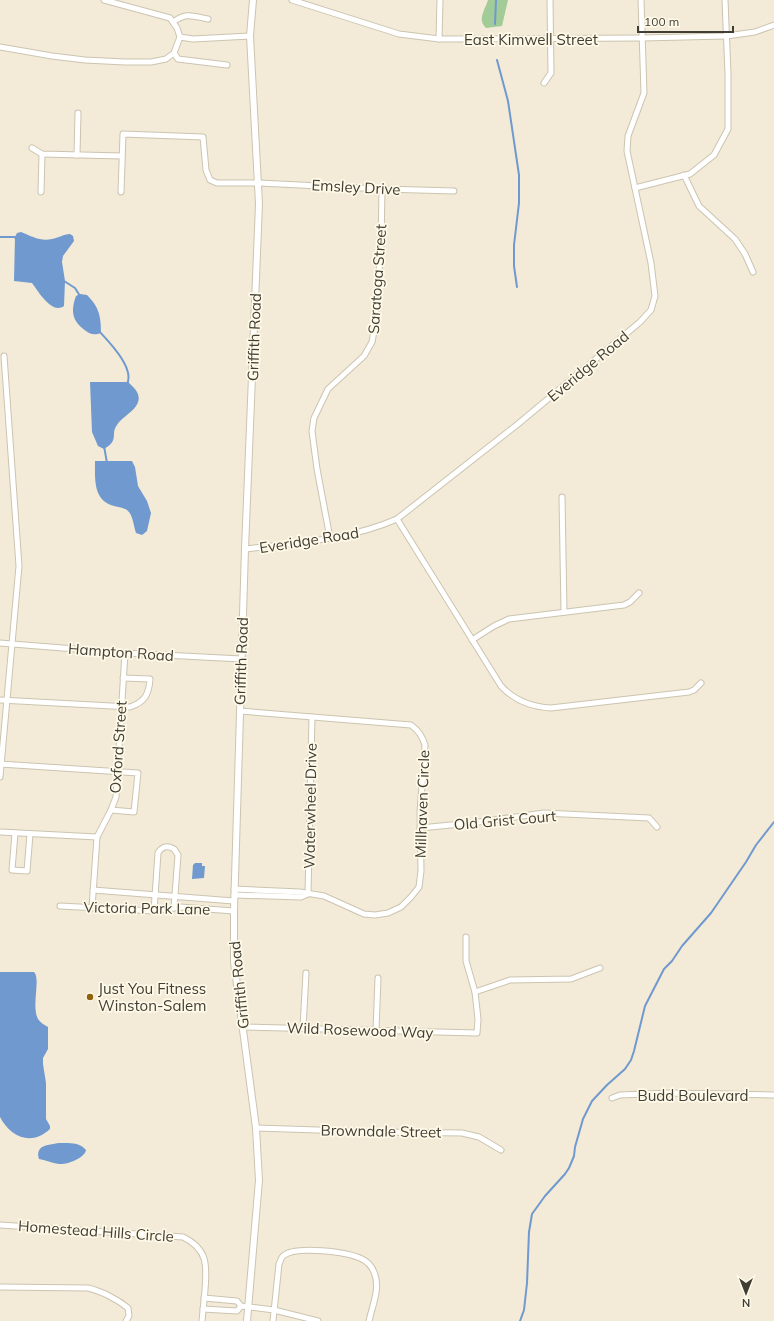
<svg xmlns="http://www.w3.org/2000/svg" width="774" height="1321" viewBox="0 0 774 1321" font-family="Mulish,sans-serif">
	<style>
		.green { fill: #a1cc97 }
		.water { fill: #7099cf }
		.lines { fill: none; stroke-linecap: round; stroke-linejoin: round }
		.stream { stroke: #7099cf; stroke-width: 2 }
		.minor-casing { stroke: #cbc4b0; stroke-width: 7 }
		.tertiary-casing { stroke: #cbc4b0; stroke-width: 8 }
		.minor { stroke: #fff; stroke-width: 5 }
		.tertiary { stroke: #fff; stroke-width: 6 }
		.poi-dot { fill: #8f620b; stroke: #fff9e8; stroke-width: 1.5 }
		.labels { text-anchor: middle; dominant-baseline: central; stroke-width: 3.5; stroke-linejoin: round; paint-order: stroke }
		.street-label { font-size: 15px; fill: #403d35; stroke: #fff9e8 }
		.poi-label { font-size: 15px; fill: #403d35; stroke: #fff9e8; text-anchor: start }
	</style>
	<rect width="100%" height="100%" fill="#f3ebd7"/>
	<path class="green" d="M488,0h20l-6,26 -16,2c-9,-9 -1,-18 2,-28z"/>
	<g class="water">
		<path d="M21,232c10,4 20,10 31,7 6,-1 12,-5 18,-5l3,2 1,5 -11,15 -1,6 3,19 -1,25c-12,9 -26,-15 -32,-23l-18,-2 1,-44 2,-4z"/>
		<path d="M80,294l7,1c12,12 14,21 14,38 -6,2 -10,2 -15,-2 -13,-9 -16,-19 -10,-35z"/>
		<path d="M90,382h38c3,3 7,6 9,10 8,15 -14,23 -20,33 -7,9 3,15 -13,24l-6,-3 -6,-14z"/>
		<path d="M95,461h37l3,6 3,19 9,15 4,12 -4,18 -5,4 -6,-2c-2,-6 -3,-16 -7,-21 -3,-4 -10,-5 -15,-6 -21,-5 -19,-27 -19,-45z"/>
		<path d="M195,863h7v3h3l-1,12 -12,1 1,-14z"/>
		<path d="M0,972h34c7,7 -3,34 4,47 2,3 6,6 10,8v22l-5,9v6l3,19v36l4,7v3c-18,17 -39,9 -50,-12z"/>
		<path d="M59,1143c9,0 21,-1 27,7 -1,8 -19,15 -27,14 -7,-1 -14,-4 -20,-5 -4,-14 9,-14 20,-16z"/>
	</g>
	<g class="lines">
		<g class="stream">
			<path d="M495,24l1,-24"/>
			<path d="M497,60l11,41 11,74v28l-5,42v21l3,21"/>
			<path d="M0,237h15l1,2"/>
			<path d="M64,281l11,7 5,8"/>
			<path d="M99,331c10,11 36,37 28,53"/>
			<path d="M104,446l3,17"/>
			<path d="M520,1321l4,-11 3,-27 2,-51 3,-18 13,-18 20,-22 4,-6 5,-12 1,-9 8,-28 9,-18 15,-16 18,-16 6,-9 3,-9 11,-45 19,-37 8,-8 10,-15 29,-33 35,-51 10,-17 18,-23"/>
		</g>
		<defs>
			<g id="minor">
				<path d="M292,0l107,34 40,5 203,-1 84,-2 29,-4 19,-7"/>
				<path d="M173,22c14,-10 19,-6 35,-3"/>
				<path d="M180,37l13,2 57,-3"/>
				<path d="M439,39l1,-39"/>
				<path d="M0,47l52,9 33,4 40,2h26l15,-3 8,-6 6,-16 -3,-9 -7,-10 -66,-18"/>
				<path d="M174,53l4,6 49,6"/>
				<path d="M544,83l7,-10 -1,-73"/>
				<path d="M32,148l10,6 80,2"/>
				<path d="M77,155l1,-42"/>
				<path d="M684,175l15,31 36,33 10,15 8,18"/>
				<path d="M635,188l55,-14 24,-19 14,-26v-55l-3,-74"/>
				<path d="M41,192l1,-38"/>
				<path d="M121,192l2,-58 80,3 3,33 4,10 7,3h42l123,6 72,2"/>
				<path d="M562,497l2,115"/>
				<path d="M397,519l104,167c14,15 30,21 50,22l138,-16 5,-2 7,-7"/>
				<path d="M330,538l-13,-69 -5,-38 2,-13 14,-29 36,-33 8,-14 3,-16 6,-81 1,-56"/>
				<path d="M245,549c51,-6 104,-9 152,-30l121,-95 122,-102 11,-12 4,-14 -4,-33 -24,-112 1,-15 16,-43 -3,-93"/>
				<path d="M472,640l22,-14 15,-7 115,-14 6,-3 9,-9"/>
				<path d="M0,643l125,10 116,6"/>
				<path d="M0,700l130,7c15,-5 19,-13 20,-28l-27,-1"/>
				<path d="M0,764l138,9 -4,39 -23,-2"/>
				<path d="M0,777l19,-211 -15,-210"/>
				<path d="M420,828l51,-5 73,-10 105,5 8,9"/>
				<path d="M0,832l97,5"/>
				<path d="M15,833l-3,37 15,1 3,-37"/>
				<path d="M234,889l66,3 24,4 40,18 11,1 13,-2 13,-6 10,-10 8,-10 2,-16 -1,-59 5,-67c-3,-9 -6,-14 -14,-20l-171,-14"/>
				<path d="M93,890l141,11"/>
				<path d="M308,894l4,-177"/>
				<path d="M234,895l67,2 7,-3"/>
				<path d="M60,906l94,5 26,-4 54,4"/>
				<path d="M92,908l5,-71 14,-27 5,-13 9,-144"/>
				<path d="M154,911l4,-58c4,-7 10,-8 16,-4l4,6 -4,53"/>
				<path d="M475,992l35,-12 61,-1 29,-11"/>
				<path d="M243,1027l234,6 1,-14 -3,-27 -9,-31v-24"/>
				<path d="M303,1028l3,-55"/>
				<path d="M376,1030l2,-52"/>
				<path d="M612,1098l8,-3 50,-2 104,2"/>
				<path d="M256,1128l124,4 82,1 17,4 22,13"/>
				<path d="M0,1225l183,12c25,12 24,29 22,53 -1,10 -2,21 -3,31"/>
				<path d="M0,1287l88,1c13,3 29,11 40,20l1,8 -3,5"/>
				<path d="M204,1298l33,3 4,5 33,4 44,11"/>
				<path d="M203,1309l34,2 4,-5"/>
				<path d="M273,1321l6,-57c1,-2 2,-6 4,-8 12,-11 65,-4 79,3 6,3 11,9 13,16 5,14 -3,32 -6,46"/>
			</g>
			<path id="tertiary" d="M247,1321l12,-141 -3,-52 -22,-166v-51l11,-362 14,-345 -9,-168 3,-36"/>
		</defs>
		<use href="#minor" class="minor-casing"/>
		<use href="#tertiary" class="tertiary-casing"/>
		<use href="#minor" class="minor"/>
		<use href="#tertiary" class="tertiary"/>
	</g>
	<circle class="poi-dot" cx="90" cy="997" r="4"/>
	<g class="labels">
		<g class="street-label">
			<text x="531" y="39">East Kimwell Street</text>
			<text transform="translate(356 187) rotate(3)">Emsley Drive</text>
			<text transform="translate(377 279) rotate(-86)">Saratoga Street</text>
			<text transform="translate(254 337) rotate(-88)">Griffith Road</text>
			<text transform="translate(588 366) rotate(-40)">Everidge Road</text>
			<text transform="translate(309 540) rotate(-9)">Everidge Road</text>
			<text transform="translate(121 652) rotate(4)">Hampton Road</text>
			<text transform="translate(241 661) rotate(-88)">Griffith Road</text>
			<text transform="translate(118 747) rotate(-86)">Oxford Street</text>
			<text transform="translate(422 804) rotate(-88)">Millhaven Circle</text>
			<text transform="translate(310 806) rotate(-89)">Waterwheel Drive</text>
			<text transform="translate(505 820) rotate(-5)">Old Grist Court</text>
			<text transform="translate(147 908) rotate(1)">Victoria Park Lane</text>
			<text transform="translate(239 985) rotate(-96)">Griffith Road</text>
			<text transform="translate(360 1030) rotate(2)">Wild Rosewood Way</text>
			<text x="693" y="1095">Budd Boulevard</text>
			<text transform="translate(381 1131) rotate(1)">Browndale Street</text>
			<text transform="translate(96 1231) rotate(4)">Homestead Hills Circle</text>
		</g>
		<g class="poi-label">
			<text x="98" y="988">Just You Fitness<tspan x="98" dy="17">Winston-Salem</tspan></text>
		</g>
	</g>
	<g transform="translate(746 1293) rotate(180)" stroke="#fff9e8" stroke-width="3" paint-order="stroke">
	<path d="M0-3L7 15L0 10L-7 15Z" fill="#403d35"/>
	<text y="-6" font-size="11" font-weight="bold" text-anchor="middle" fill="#403d35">N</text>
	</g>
	<path d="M638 26v6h95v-6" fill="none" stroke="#403d35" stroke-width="2"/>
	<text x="644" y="26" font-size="12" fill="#403d35" stroke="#fff9e8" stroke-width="3" paint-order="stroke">100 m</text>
</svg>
